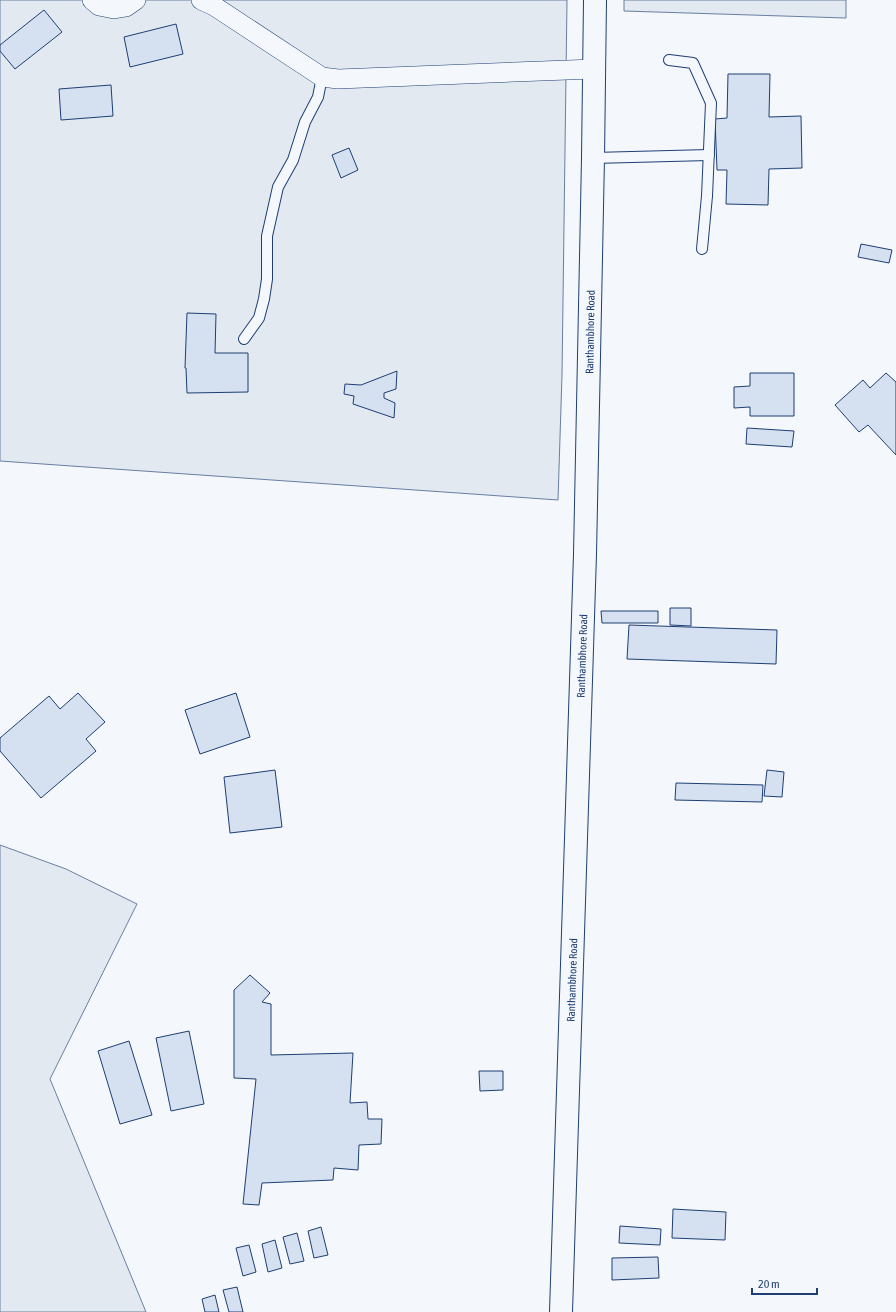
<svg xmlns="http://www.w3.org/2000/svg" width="896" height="1312" viewBox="0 0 896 1312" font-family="'Asap Condensed',sans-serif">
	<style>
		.green { fill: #e3e9f0; stroke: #687fa3 }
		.building { fill: #d5e0f0; stroke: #1d3f73 }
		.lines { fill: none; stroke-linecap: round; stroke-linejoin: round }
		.service-casing { stroke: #1d3f73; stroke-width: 12 }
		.minor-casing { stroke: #1d3f73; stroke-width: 20 }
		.primary-casing { stroke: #1d3f73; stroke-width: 24 }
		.service { stroke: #f4f7fb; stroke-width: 10 }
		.minor { stroke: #f4f7fb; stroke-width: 19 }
		.primary { stroke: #f4f7fb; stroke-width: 22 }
		.labels { text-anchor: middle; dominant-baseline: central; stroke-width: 3; stroke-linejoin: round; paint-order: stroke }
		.street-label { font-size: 11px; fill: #1d3f73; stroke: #f4f7fb }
	</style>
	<rect width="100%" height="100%" fill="#f4f7fb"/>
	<g class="green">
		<path d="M0,0h567l-5,375 -4,125 -558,-39z"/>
		<path d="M624,0h222v18l-222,-7z"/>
		<path d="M0,845l66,24 71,35 -87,175 96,233h-146z"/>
	</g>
	<g class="building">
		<path d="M44,10l18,22 -47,37 -15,-18v-6z"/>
		<path d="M176,24l7,30 -53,13 -6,-30z"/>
		<path d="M728,74h42l-1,43 32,-1 1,52 -33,1 -1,36 -42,-1 1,-34h-10l-2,-51 12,-1z"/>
		<path d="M111,85l2,31 -52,4 -2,-31z"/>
		<path d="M349,148l9,22 -17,8 -9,-23z"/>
		<path d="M861,244l31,6 -3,13 -31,-6z"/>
		<path d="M187,313l29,1 -1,39h33v39l-61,1 -1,-25h-1z"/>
		<path d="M397,371l-1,18 -12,4v5l11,5 -1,15 -41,-14 1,-8 -10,-2 1,-10 16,1z"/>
		<path d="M750,373h44v43h-44v-9l-16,1v-21l16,-1z"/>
		<path d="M886,373l10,9v73l-28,-30 -9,7 -24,-27 28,-25 7,8z"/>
		<path d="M747,428l47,3 -2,16 -46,-3z"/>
		<path d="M670,608h21v18l-21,-1z"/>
		<path d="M601,611h57v12h-56z"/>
		<path d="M629,625l148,5 -1,34 -149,-5z"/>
		<path d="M78,693l27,29 -19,17 10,12 -55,47 -41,-47v-13l49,-42 11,13z"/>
		<path d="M236,693l14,44 -50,17 -15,-44z"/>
		<path d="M275,770l7,57 -52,6 -6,-56z"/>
		<path d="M767,770l17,2 -2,25 -18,-1z"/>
		<path d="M676,783l87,2 -1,17 -87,-2z"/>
		<path d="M250,975l20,18 -8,9 9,2v51l82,-2 -3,50 17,-1 1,17h14l-1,25 -22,1 -1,25 -24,-2 -1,12 -71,3 -3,22 -16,-1 13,-125 -22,-1v-88z"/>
		<path d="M189,1031l15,73 -33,7 -15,-73z"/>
		<path d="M129,1041l23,74 -32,9 -22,-73z"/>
		<path d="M479,1071h24v19l-23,1z"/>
		<path d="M673,1209l53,3 -1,28 -53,-2z"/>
		<path d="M620,1226l41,3 -1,16 -41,-2z"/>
		<path d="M321,1227l7,28 -14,3 -6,-27z"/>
		<path d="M297,1233l7,28 -14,3 -7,-27z"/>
		<path d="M275,1240l7,28 -14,4 -6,-28z"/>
		<path d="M249,1245l7,27 -13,4 -7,-28z"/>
		<path d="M658,1257l1,21 -47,2v-22z"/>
		<path d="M237,1287l6,25h-14l-6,-22z"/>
		<path d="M215,1295l4,17h-14l-3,-13z"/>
	</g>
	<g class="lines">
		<defs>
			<g id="service">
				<path d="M669,60l24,3 18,40 -4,93 -5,53"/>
				<path d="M593,158l116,-3"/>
				<path d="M244,339l15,-21 5,-19 3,-20v-43l11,-49 15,-27 12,-38 13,-25 4,-20"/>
			</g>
			<g id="minor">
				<path d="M92,0l7,6 15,3 12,-2 10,-7"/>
				<path d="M201,0l13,6 108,71 16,2 256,-10"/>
			</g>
			<path id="primary" d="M561,1312l24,-758 8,-396 2,-158"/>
		</defs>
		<use href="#service" class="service-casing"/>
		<use href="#minor" class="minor-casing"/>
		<use href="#primary" class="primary-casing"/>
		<use href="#service" class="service"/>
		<use href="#minor" class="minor"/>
		<use href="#primary" class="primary"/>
	</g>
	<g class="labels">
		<g class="street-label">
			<text transform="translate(590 332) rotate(-89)">Ranthambhore Road</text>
			<text transform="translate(582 656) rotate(-88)">Ranthambhore Road</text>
			<text transform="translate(572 980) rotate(-88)">Ranthambhore Road</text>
		</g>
	</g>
	<path d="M752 1288v6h65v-6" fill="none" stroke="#1d3f73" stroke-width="2"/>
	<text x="758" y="1288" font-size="12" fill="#1d3f73" stroke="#f4f7fb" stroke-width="3" paint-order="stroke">20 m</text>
</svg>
